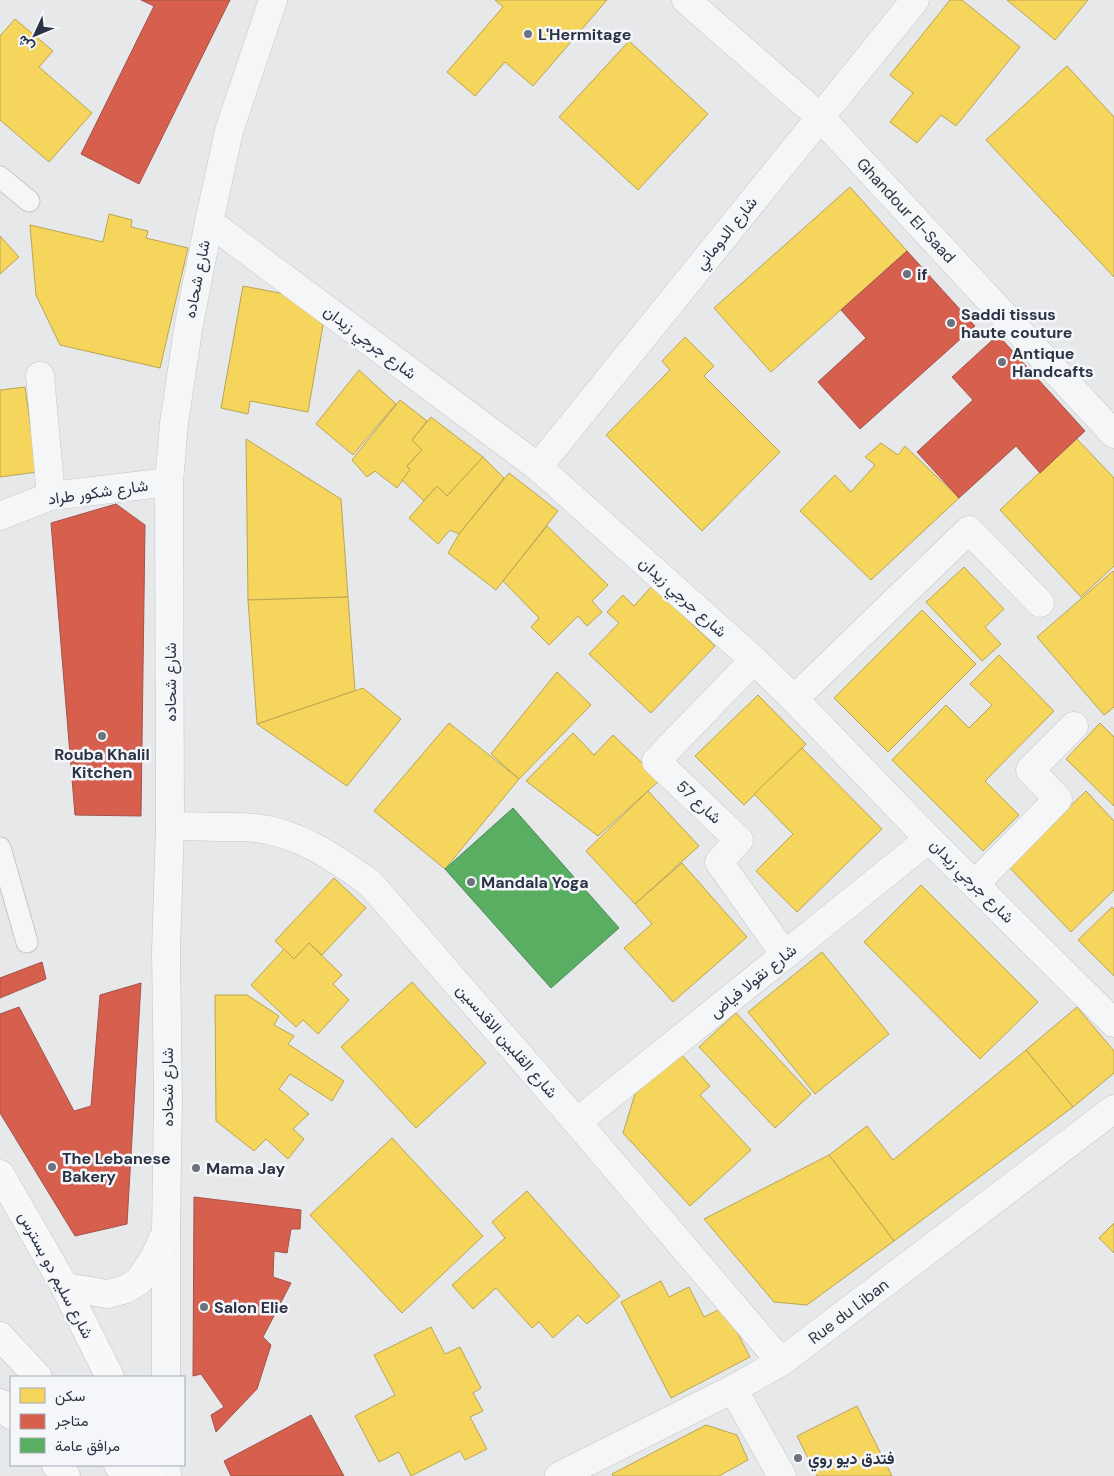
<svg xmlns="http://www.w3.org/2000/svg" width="1114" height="1476" viewBox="0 0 1114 1476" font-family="'DM Sans',Vazirmatn,sans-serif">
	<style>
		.homes { fill: #f6d55c; stroke: #b9a555 }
		.shops { fill: #d6604d; stroke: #a3534b }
		.public { fill: #5aae61; stroke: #4c8959 }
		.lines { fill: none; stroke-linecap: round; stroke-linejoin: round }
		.lane-casing { stroke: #c4c6c8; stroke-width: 23 }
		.street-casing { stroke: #c4c6c8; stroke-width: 29 }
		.secondary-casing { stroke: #c4c6c8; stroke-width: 29 }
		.highway-casing { stroke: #b8bbbf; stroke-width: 29 }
		.lane { stroke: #f5f6f7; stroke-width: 21 }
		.street { stroke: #f5f6f7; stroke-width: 28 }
		.secondary { stroke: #f8f8f8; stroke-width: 28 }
		.highway { stroke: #f8f8f8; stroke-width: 28 }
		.poi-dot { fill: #6c737f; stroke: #f4f6f9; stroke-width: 2 }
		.labels { text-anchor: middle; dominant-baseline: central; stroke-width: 5; stroke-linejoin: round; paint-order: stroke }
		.poi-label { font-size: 16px; font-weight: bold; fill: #2b3445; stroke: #f4f6f9; text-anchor: start }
		.street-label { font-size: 16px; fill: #2b3445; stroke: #f4f6f9 }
	</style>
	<rect width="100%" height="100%" fill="#e6e8ea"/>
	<g class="homes">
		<path d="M495,0h112l-74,86 -28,-24 -30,34 -28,-24 56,-65z"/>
		<path d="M950,0h12l58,47 -64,79 -15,-11 -24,28 -27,-21 23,-29 -23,-18z"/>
		<path d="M1007,0h81l-33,40z"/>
		<path d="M15,19l38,32 -14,16 53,46 -43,49 -49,-42v-84z"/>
		<path d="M629,41l79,73 -70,76 -79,-73z"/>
		<path d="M1067,66l47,51v160l-128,-137z"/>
		<path d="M850,187l57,64 -136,121 -57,-64z"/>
		<path d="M109,214l23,6 -1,7 17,4 -2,7 42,10 -28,120 -100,-23 -24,-50 -6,-70 73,17z"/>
		<path d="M0,236l19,21 -19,17z"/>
		<path d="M243,286l47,9 33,30 -15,87 -58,-11 -2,13 -27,-6z"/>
		<path d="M685,337l29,29 -10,10 76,76 -78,79 -96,-96 64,-65 -8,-9z"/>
		<path d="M359,370l37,34 -43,51 -37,-31z"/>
		<path d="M25,387l12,85 -37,5v-87z"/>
		<path d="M400,400l27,21 -15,19 10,10 -15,16 3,4 -13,18 -22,-17 -8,6 -15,-17z"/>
		<path d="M431,417l52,40 -36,39 -10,-10 -13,15 -22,-21 8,-10 -3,-4 15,-16 -10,-10z"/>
		<path d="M1076,438l38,40v88l-33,31 -81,-87z"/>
		<path d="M246,439l95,60 7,98 -100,3z"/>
		<path d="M881,443l17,12 7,-9 54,52 -88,82 -71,-69 35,-36 16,17 24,-27 -10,-8z"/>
		<path d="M483,457l21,21 -45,56 -9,-4 -12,14 -29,-26 28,-32 10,10z"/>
		<path d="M509,473l49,38 -62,79 -48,-37 11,-19z"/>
		<path d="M547,526l61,59 -16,16 10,11 -15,14 -9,-10 -29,29 -18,-18 8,-9 -36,-37z"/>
		<path d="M964,567l40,42 -19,18 16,17 -19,17 -56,-59z"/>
		<path d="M1113,571l1,1v135l-10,8 -67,-78z"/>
		<path d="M652,586l63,60 -64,67 -62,-59 30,-31 -12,-11 16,-17 11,11z"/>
		<path d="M348,597l7,94 -98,33 -9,-124z"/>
		<path d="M922,610l54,54 -88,88 -54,-54z"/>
		<path d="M999,655l55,56 -69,70 34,34 -36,36 -91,-91 54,-55 23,23 23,-23 -22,-21z"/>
		<path d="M557,672l34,33 -72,74 -28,-25z"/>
		<path d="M363,688l38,31 -54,67 -90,-62z"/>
		<path d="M758,695l48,49 -62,61 -49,-49z"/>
		<path d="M449,723l70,56 -74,90 -71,-58z"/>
		<path d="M1100,723l14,14v69l-48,-47z"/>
		<path d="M573,733l21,22 19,-20 47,45 -62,56 -72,-55z"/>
		<path d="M802,748l80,81 -85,83 -41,-41 37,-37 -39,-40z"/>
		<path d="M648,791l51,55 -64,58 -49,-53z"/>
		<path d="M1086,791l28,30v69l-43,42 -63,-66z"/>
		<path d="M682,863l65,74 -74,65 -49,-54 28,-24 -17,-20z"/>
		<path d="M334,878l32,30 -44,47 -13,-12 -15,16 -19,-18z"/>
		<path d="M921,885l117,117 -58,57 -116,-117z"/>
		<path d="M1112,907l2,2v67l-36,-36z"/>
		<path d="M309,943l33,32 -9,9 16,16 -31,34 -15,-14 -7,7 -45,-42 33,-36 10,10z"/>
		<path d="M822,952l67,82 -74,60 -67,-82z"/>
		<path d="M412,982l74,81 -70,65 -75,-81z"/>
		<path d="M215,995h32l32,21 -5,9 20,11 -6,8 56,37 -12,20 -42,-27 -11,15 30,25 -16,15 11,10 -16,20 -22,-20 -12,12 -38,-30z"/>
		<path d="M1077,1007l37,44v22l-41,34 -47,-57z"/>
		<path d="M736,1013l75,81 -36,34 -76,-81z"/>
		<path d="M1026,1050l47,57 -179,134 -65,-86 38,-29 26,34z"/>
		<path d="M680,1053l30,33 -10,9 51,55 -61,56 -67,-73 12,-39z"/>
		<path d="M392,1138l91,98 -81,77 -92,-98z"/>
		<path d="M829,1155l65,86 -87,64 -33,-3 -70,-83z"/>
		<path d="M527,1191l93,105 -33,28 -9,-9 -25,23 -14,-16 -7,6 -36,-40 -23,21 -21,-24 53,-47 -13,-16z"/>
		<path d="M1114,1223v30l-15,-15z"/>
		<path d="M661,1281l8,16 20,-10 15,30 20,-10 26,50 -79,41 -50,-96z"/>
		<path d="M431,1327l14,27 15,-7 21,41 -8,5 10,18 -13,6 17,32 -22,11 -5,-9 -49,25 -12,-24 -20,10 -24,-46 40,-21 -21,-40z"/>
		<path d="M857,1406l35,70h-75l-20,-40z"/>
		<path d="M706,1425l31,10 11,25 -29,16h-106l-1,-2z"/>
	</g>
	<g class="shops">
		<path d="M141,0h89l-91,184 -58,-30 73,-148z"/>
		<path d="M907,251l68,75 -115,103 -42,-47 48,-44 -25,-28z"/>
		<path d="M998,335l87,96 -45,42 -24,-27 -57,52 -42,-46 56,-52 -21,-23z"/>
		<path d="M116,504l29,21 -4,291 -66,-1 -24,-292z"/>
		<path d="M42,962l4,17 -46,19v-20z"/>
		<path d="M141,983l-14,241 -52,12 -75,-123v-99l19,-7 55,104 17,-5 9,-111z"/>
		<path d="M194,1197l107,13 -1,19h-9l-4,24 -13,-2 -1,26 18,6 -28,54 8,8 -14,44 -41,43 -5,-17 13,-8 -23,-33 -8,2z"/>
		<path d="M311,1415l33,61h-113l-7,-15z"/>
	</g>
	<path class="public" d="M513,808l106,120 -68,60 -106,-119z"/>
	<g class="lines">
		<defs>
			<g id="lane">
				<path d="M0,177l29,24"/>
				<path d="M0,848l27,94"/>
			</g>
			<g id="street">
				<path id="s1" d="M686,0l134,117 294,317"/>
				<path d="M209,222l329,245 216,193 40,39 135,140 185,184"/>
				<path d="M40,376l11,120"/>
				<path d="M538,467l377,-467"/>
				<path d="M0,516l51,-20 118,-14"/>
				<path d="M754,660l-98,101 83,79 -20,22 66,93"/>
				<path d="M794,699l175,-169 71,73"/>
				<path d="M170,826c20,0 39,1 59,1 8,0 18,0 27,1 43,5 79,30 114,55l207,239 204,240"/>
				<path d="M975,884l83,-85 -28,-29 44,-44"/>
				<path d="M577,1122l352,-283"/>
				<path d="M166,1377v-145l2,-134 -2,-146 4,-126 -1,-344 5,-59 15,-99 20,-102 20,-91 44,-131"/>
				<path d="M733,1389l49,87"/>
				<path d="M166,1465l1,11"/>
				<path id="s2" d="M559,1476l174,-87 48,-27 333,-253"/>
			</g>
			<g id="secondary">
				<path d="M0,1174l65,113 45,90"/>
				<path d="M65,1287l43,7 18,-5 13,-8 15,-23 12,-26"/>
				<path d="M146,1465l4,11"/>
			</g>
			<g id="highway">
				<path d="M0,1336l38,41"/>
				<path d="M0,1403l11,12"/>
				<path d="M56,1465l10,11"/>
				<path d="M118,1465l10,11"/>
			</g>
		</defs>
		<use href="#lane" class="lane-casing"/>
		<use href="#street" class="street-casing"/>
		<use href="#secondary" class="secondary-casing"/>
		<use href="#highway" class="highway-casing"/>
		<use href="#lane" class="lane"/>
		<use href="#street" class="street"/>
		<use href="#secondary" class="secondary"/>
		<use href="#highway" class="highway"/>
	</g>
	<g class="poi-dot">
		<circle cx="528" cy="34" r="5"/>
		<circle cx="907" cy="274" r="5"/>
		<circle cx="951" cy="323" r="5"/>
		<circle cx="1002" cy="362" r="5"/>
		<circle cx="102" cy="736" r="5"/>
		<circle cx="471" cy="882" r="5"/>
		<circle cx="52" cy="1167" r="5"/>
		<circle cx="196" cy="1168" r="5"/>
		<circle cx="204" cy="1307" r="5"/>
		<circle cx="798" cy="1458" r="5"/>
	</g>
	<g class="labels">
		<g class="poi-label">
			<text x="538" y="34">L'Hermitage</text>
			<text x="917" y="274">if</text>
			<text x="961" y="314">Saddi tissus<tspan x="961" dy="18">haute couture</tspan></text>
			<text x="1012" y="353">Antique<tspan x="1012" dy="18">Handcafts</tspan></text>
			<text x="102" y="754" text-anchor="middle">Rouba Khalil<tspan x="102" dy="18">Kitchen</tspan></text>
			<text x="481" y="882">Mandala Yoga</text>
			<text x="62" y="1158">The Lebanese<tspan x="62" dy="18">Bakery</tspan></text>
			<text x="206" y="1168">Mama Jay</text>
			<text x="214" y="1307">Salon Elie</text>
			<text x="808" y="1458">فتدق ديو روي</text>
		</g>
		<g class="street-label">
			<text stroke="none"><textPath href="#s1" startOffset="305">Ghandour El-Saad</textPath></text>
			<text transform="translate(726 233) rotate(-51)">شارع الدوماني</text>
			<text transform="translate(197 279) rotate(-79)">شارع شحاده</text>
			<text transform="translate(370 342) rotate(37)">شارع جرجي زيدان</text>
			<text transform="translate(98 492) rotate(-8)">شارع شكور طراد</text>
			<text transform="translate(683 597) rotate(42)">شارع جرجي زيدان</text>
			<text transform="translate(170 682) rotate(-90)">شارع شحاده</text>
			<text transform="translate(699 802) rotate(43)">شارع 57</text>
			<text transform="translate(972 881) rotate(45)">شارع جرجي زيدان</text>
			<text transform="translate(753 981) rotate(-39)">شارع نقولا فياض</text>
			<text transform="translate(507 1041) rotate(49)">شارع القلبين الاقدسين</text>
			<text transform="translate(167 1087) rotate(-90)">شارع شحاده</text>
			<text transform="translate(56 1275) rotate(62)">شارع سليم دو بسترس</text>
			<text stroke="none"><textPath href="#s2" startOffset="334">Rue du Liban</textPath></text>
		</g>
	</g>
	<rect x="10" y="1376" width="175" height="90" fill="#f4f6f9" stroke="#a4a8b1"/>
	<rect x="20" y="1388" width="25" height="15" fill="#f6d55c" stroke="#a4a8b1"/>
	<text x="55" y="1401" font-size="15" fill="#2b3445">سكن</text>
	<rect x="20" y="1414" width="25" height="15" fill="#d6604d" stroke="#a4a8b1"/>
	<text x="55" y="1426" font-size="15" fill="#2b3445">متاجر</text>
	<rect x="20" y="1438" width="25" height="15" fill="#5aae61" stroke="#a4a8b1"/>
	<text x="55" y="1451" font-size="15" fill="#2b3445">مرافق عامة</text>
	<g transform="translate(35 35) rotate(226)" stroke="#f4f6f9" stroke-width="4" paint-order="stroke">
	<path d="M0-4L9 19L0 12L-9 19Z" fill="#2b3445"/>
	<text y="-8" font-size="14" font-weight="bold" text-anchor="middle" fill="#2b3445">ش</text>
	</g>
</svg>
